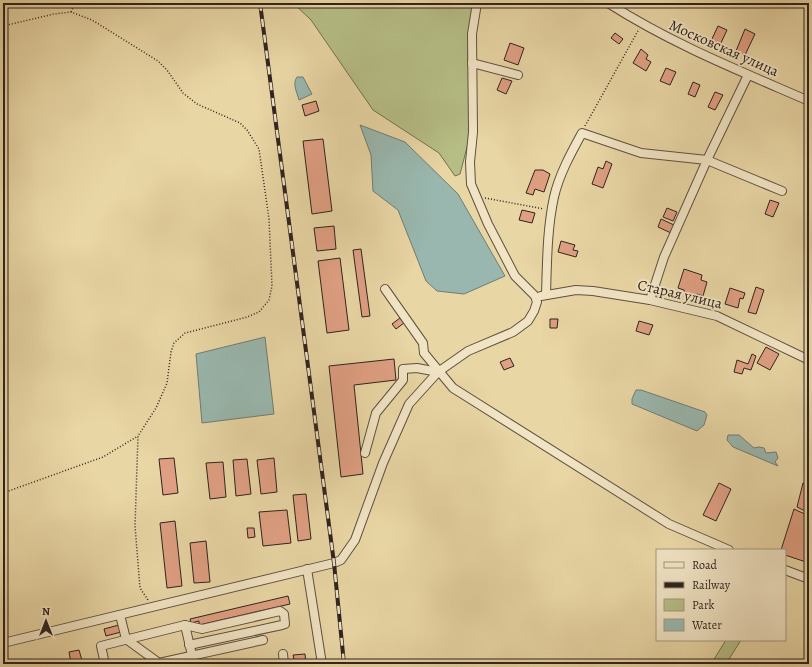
<svg xmlns="http://www.w3.org/2000/svg" width="812" height="667" viewBox="0 0 812 667" font-family="Alegreya,serif">
	<style>
		.green { fill: #b6be86; stroke: #727052 }
		.water { fill: #99b7ae; stroke: #6f7c75 }
		.building { fill: #e0a083; stroke: #2f231f }
		.lines { fill: none; stroke-linecap: round; stroke-linejoin: round }
		.minor-casing { stroke: #5e5040; stroke-width: 10 }
		.path { stroke: #2f231f; stroke-width: 1.5; stroke-dasharray: 1 2; stroke-linecap: butt }
		.minor { stroke: #f1e4c4; stroke-width: 8 }
		.rail-casing { stroke: #2f231f; stroke-width: 4 }
		.rail { stroke: #f1e4c4; stroke-width: 2.5; stroke-dasharray: 8; stroke-linecap: butt }
		.labels { text-anchor: middle; dominant-baseline: central; stroke-width: 3.5; stroke-linejoin: round; paint-order: stroke }
		.street-label { font-size: 15px; fill: #2f231f; stroke: #f1e4c4 }
	</style>
	<rect width="100%" height="100%" fill="#e9d6a5"/>
	<filter id="stains"><feTurbulence type="fractalNoise" baseFrequency=".005" numOctaves="4"/><feColorMatrix values="0 0 0 0 .2 0 0 0 0 .09 0 0 0 0 .02 0 0 0 .5 -.17"/></filter>
	<radialGradient id="worn" r=".72"><stop offset=".6" stop-color="#630" stop-opacity="0"/><stop offset="1" stop-color="#630" stop-opacity=".3"/></radialGradient>
	<g class="green">
		<path d="M293,3h181l-5,30 -1,28 3,71 -11,42 -5,2 -16,-23 -66,-43 -62,-90z"/>
		<path d="M726,640h15l-15,24h-15z"/>
	</g>
	<g class="water">
		<path d="M297,77h6l9,17 -13,6c-2,-8 -7,-16 -2,-23z"/>
		<path d="M360,125l45,17 53,52 47,82 -41,18 -27,-3 -11,-10 -28,-71 -25,-19 -2,-36z"/>
		<path d="M265,337l9,77 -72,9 -6,-69z"/>
		<path d="M636,390h5l64,22 2,3 -3,10 -7,6 -65,-27v-5z"/>
		<path d="M728,435h11l15,13 5,-1 5,1 2,5 10,-1 2,6 -3,4 3,4 -45,-19 -6,-7z"/>
	</g>
	<g class="building">
		<path d="M718,26l9,4 -7,15 -9,-4z"/>
		<path d="M745,29l10,5 -10,21 -9,-4z"/>
		<path d="M615,33l8,6 -4,5 -8,-6z"/>
		<path d="M510,43l14,5 -6,17 -14,-5z"/>
		<path d="M641,49l7,6 -2,4 5,3 -5,9 -13,-8z"/>
		<path d="M666,68l10,4 -6,13 -10,-4z"/>
		<path d="M502,78l10,3 -6,13 -9,-4z"/>
		<path d="M693,82l7,3 -5,12 -7,-3z"/>
		<path d="M715,92l8,3 -8,15 -7,-3z"/>
		<path d="M316,101l3,10 -14,5 -3,-11z"/>
		<path d="M323,139l9,72 -20,3 -9,-73z"/>
		<path d="M606,161l6,3 -9,24 -11,-4 6,-17 5,2z"/>
		<path d="M535,170h8l7,4 -6,18 -9,-3 -2,6 -7,-2z"/>
		<path d="M770,200l9,3 -6,14 -8,-3z"/>
		<path d="M667,208l10,4 -4,9 -10,-4z"/>
		<path d="M522,210l13,3 -3,10 -13,-3z"/>
		<path d="M661,219l13,6 -3,8 -13,-6z"/>
		<path d="M334,226l2,23 -19,2 -3,-23z"/>
		<path d="M561,241l14,4 -2,5 5,1 -2,6 -18,-5z"/>
		<path d="M361,249l9,67 -8,1 -9,-67z"/>
		<path d="M340,258l9,72 -22,3 -9,-72z"/>
		<path d="M684,269l18,6 -1,5 6,2 -4,14 -6,-2 -1,4 -11,-4 -1,-4 -6,-2z"/>
		<path d="M756,287l8,3 -8,24 -8,-2z"/>
		<path d="M730,288l15,5 -2,6 -3,-1 -2,10 -13,-4z"/>
		<path d="M400,318l4,5 -8,6 -4,-5z"/>
		<path d="M550,319h8l-1,9h-7z"/>
		<path d="M639,321l14,4 -4,10 -13,-4z"/>
		<path d="M766,347l13,7 -9,16 -13,-7z"/>
		<path d="M752,354l4,2 -5,14 -7,-2 -2,6 -8,-2 3,-12 11,4z"/>
		<path d="M510,358l4,8 -10,4 -4,-8z"/>
		<path d="M394,359l2,21 -42,5 9,89 -22,3 -12,-111z"/>
		<path d="M174,458l4,35 -15,2 -4,-36z"/>
		<path d="M274,458l3,34 -16,2 -4,-34z"/>
		<path d="M247,459l4,35 -15,2 -3,-36z"/>
		<path d="M223,462l3,35 -16,2 -4,-36z"/>
		<path d="M719,483l12,6 -15,32 -13,-6z"/>
		<path d="M803,483l6,3v27l-12,-6z"/>
		<path d="M306,494l5,45 -13,2 -5,-46z"/>
		<path d="M794,509l15,7v47l-24,-8v-5h-4z"/>
		<path d="M287,510l4,33 -28,3 -4,-34z"/>
		<path d="M175,521l7,65 -15,2 -7,-65z"/>
		<path d="M247,528h7l1,9 -7,1z"/>
		<path d="M206,541l4,41 -16,1 -4,-40z"/>
		<path d="M288,596l2,8 -91,21v-4l-8,2 -1,-4z"/>
		<path d="M119,625l2,7 -15,4 -2,-7z"/>
		<path d="M79,650l4,14h-12l-2,-12z"/>
		<path d="M305,654l1,10h-11l-2,-9z"/>
	</g>
	<g class="lines">
		<defs>
			<g id="minor">
				<path d="M608,3c64,41 132,68 201,98"/>
				<path d="M472,63l46,12"/>
				<path d="M385,289l38,54 1,10 29,35 216,136 60,26"/>
				<path d="M546,295c1,-32 1,-66 8,-98 5,-22 17,-44 28,-64l59,20 66,7 75,31"/>
				<path d="M541,296l35,-6 17,1 57,9 67,16 92,44"/>
				<path d="M650,300l14,-43 43,-97 41,-85"/>
				<path d="M365,453l11,-40 27,-33v-11l14,-1 21,4"/>
				<path d="M307,569l15,95"/>
				<path d="M785,570l24,9"/>
				<path d="M120,615l6,24 33,24 104,-23"/>
				<path d="M185,625l9,39"/>
				<path d="M3,643l331,-80 7,-3 14,-20 28,-77 26,-59 29,-32 30,-21 45,-19 15,-11 6,-10 3,-9 -2,-6 -20,-20 -27,-52 -17,-40 -1,-22 3,-30 -1,-98 5,-31"/>
				<path d="M283,654l1,10"/>
				<path d="M105,664l-4,-18 84,-21 17,4 78,-18 4,3 1,10 -3,1 -93,20"/>
			</g>
		</defs>
		<use href="#minor" class="minor-casing"/>
		<g class="path">
			<path d="M71,12l4,-9"/>
			<path d="M3,26l51,-12 17,-2 21,8 66,41 9,9 16,23 14,11 43,19 7,7 12,19 10,70 3,67 -3,14 -10,12 -12,5 -62,16 -11,10 -3,9 -4,31 -11,25 -18,28 -3,90 5,62 8,12"/>
			<path d="M585,126l54,-97"/>
			<path d="M485,198l59,11"/>
			<path d="M3,493l100,-36 35,-21"/>
		</g>
		<use href="#minor" class="minor"/>
		<defs>
			<path id="rail" d="M260,3l74,560 10,101"/>
		</defs>
		<use href="#rail" class="rail-casing"/>
		<use href="#rail" class="rail"/>
	</g>
	<g class="labels">
		<g class="street-label">
			<text transform="translate(724 48) rotate(24)">Московская улица</text>
			<text transform="translate(680 294) rotate(13)">Старая улица</text>
		</g>
	</g>
	<rect width="812" height="667" fill="none" stroke="#e9d6a5" stroke-width="16"/>
	<rect x="4" y="4" width="804" height="659" fill="none" stroke="#2f231f" stroke-width="2"/>
	<rect x="8" y="8" width="796" height="651" fill="none" stroke="#2f231f"/>
	<rect x="656" y="549" width="130" height="92" fill="#f1e4c4" stroke="#a39782"/>
	<rect x="664" y="562" width="20" height="6" fill="#f1e4c4" stroke="#a39782"/>
	<text x="692" y="569" font-size="12" fill="#2f231f">Road</text>
	<rect x="664" y="582" width="20" height="6" fill="#2f231f" stroke="#a39782"/>
	<text x="692" y="589" font-size="12" fill="#2f231f">Railway</text>
	<rect x="664" y="599" width="20" height="12" fill="#b6be86" stroke="#a39782"/>
	<text x="692" y="609" font-size="12" fill="#2f231f">Park</text>
	<rect x="664" y="619" width="20" height="12" fill="#99b7ae" stroke="#a39782"/>
	<text x="692" y="629" font-size="12" fill="#2f231f">Water</text>
	<g transform="translate(46 621)" stroke="#f1e4c4" stroke-width="3" paint-order="stroke">
	<path d="M0-3L7 15L0 10L-7 15Z" fill="#2f231f"/>
	<text y="-6" font-size="11" font-weight="bold" text-anchor="middle" fill="#2f231f">N</text>
	</g>
	<rect width="100%" height="100%" filter="url(#stains)"/>
	<rect width="100%" height="100%" fill="url(#worn)"/>
</svg>
